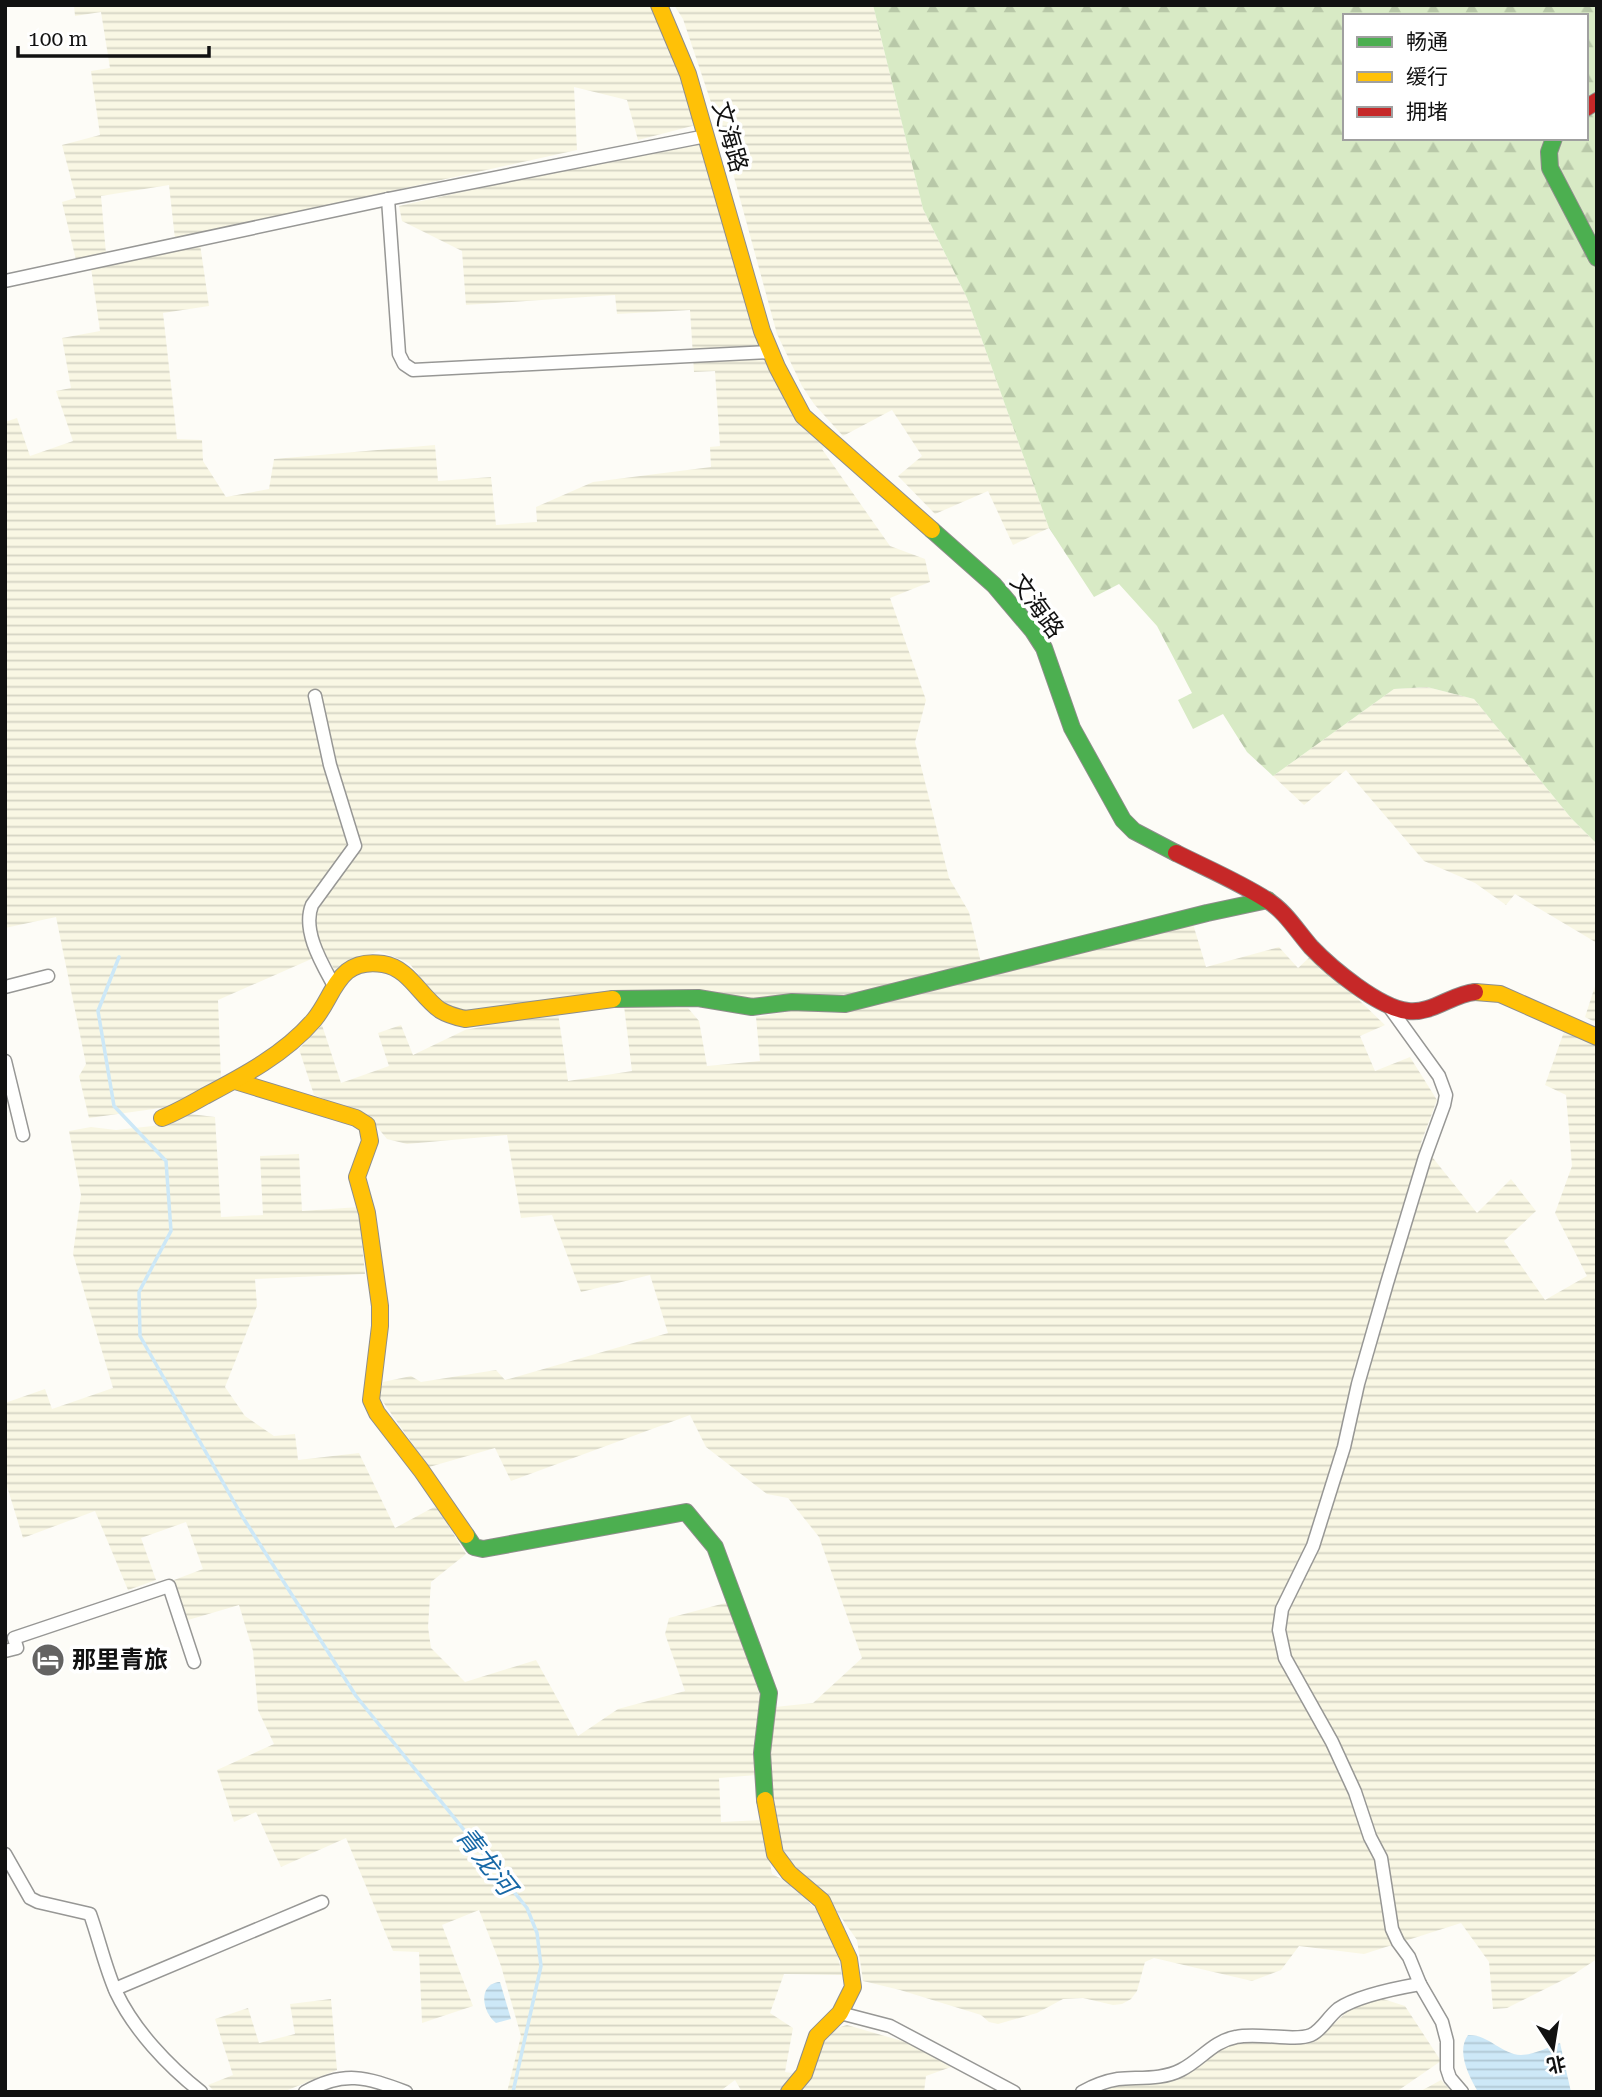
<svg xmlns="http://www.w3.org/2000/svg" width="1602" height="2097" viewBox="0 0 1602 2097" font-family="'Roboto Serif','Noto Sans SC',serif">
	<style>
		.farmland { fill: url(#farmland-rules) }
		.forest { fill: url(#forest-firs); fill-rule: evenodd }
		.water { fill: url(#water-rules) }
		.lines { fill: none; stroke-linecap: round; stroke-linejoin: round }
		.stream { stroke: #cde8f7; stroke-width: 3.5 }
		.street-casing { stroke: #979795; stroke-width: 15 }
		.fast-casing { stroke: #8e8d8b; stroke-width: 18 }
		.slow-casing { stroke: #8e8d8b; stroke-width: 18 }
		.jam-casing { stroke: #8e8d8b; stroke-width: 18 }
		.street { stroke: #fffffe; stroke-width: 12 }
		.fast { stroke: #4caf50; stroke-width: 16 }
		.slow { stroke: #ffc107; stroke-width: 16 }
		.jam { stroke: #c62828; stroke-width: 16 }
		.labels { text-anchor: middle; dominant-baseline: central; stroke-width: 7; stroke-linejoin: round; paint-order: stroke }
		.street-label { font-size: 24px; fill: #111; stroke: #fff }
		.poi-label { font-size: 24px; font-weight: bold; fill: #111; stroke: #fff; text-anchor: start }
		.water-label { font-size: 26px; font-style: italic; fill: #1768a6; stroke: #fff }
	</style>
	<defs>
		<pattern id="farmland-rules" width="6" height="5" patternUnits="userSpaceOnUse" patternTransform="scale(1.75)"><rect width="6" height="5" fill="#f9f7e4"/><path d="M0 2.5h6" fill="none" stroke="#d4d3c3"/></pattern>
		<pattern id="forest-firs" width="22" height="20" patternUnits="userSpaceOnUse" patternTransform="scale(1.75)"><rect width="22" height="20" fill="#d8eac5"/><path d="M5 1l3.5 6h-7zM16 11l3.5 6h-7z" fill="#b8c8a8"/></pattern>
		<pattern id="water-rules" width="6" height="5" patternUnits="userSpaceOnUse" patternTransform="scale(1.75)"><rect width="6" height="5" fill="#cde8f7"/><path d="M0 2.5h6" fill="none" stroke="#afc6d3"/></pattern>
	</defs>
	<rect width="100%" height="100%" fill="#fdfcf7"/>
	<g class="farmland">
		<path d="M74,5h579l15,34 28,86 -58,15 -11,-40 -53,-13 3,63 -402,89 -6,-54 -68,11 5,58 -30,6 -14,-58 14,-4 -14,-53 38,-10 -9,-64 19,-3 -9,-56 -26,4z"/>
		<path d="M674,5h199l50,204 44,89 82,230 -36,17 -25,-54 -53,23 -37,-38 24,-20 -30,-46 -49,26 -29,-32 -12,-18 -25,-52 -52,-190 -42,-125z"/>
		<path d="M701,139l81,252 50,51 -10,7 68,97 35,13 5,23 -40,16 36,102 -11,42 34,136 20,34 13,55 -134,33 -87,3 -79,-11 -223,23 -19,-13 -31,-39 -30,-12 -23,8 -21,12 -10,-18 -107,47 3,77 -8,7 -38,22 -86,12 -10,-42 7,-12 -30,-147 -51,11v-506l12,-4 13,38 43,-15 -17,-50 15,-3 -9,-50 38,-7 -9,-63 109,-24 9,62 -46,7 14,126 25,1 1,21 23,36 43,-8 5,-30 161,-14 3,36 53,-4 5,48 41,-3 -1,-15 57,-25 118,-15 -1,-20 10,-1 -5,-75 -21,1 -4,-62 -73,4 -2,-19 -149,10 -4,-54 -60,-30 -3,-15z"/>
		<path d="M1427,687l47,12 97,119 26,26v99l-82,-49 -9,11 -31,-22 -51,-22 -78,-91 -42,35 -31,-29 121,-87z"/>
		<path d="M1193,924l13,43 73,-20 19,21 14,-13 73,70 -25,11 15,35 35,-14 27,43 -16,43 56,70 34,-34 25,32 -32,30 41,59 42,-24 -32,-63 17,-47 -6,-71 -21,-10 21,-59 31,13v920l-26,17 -64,32 -14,1 -4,-47 -28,-39 -97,31 -65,-8 -18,24 -29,11 -98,-23 -9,4 -8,29 -6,8 -9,5 -9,1 -30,-7 -20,1 -26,14 -39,11 -9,-2 -8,-7 -81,-25 -37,-9 -6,-41 -36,-51 -38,-31 -8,-29 -7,-68 7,-54 38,-4 49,-45 -43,-121 -31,-39 -21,-4 -61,-47 -16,-32 -179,66 -16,-33 -66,19 -51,-72 5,-13 28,-6 10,6 75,-12 9,10 163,-47 -18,-58 -69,17 -29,-77 -31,3 -14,-83 -100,9 -20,-5 -19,-23 -54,-21 -15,-46 23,-24 19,58 48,-17 -11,-33 23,-8 12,30 52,-25 93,-17 10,68 64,-10 -8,-65 64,2 11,13 8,45 53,-5 -4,-44 41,-7 38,3z"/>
		<path d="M1597,980v43l-12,-6z"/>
		<path d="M190,1114l25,3 6,100 42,-2 -3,-59 39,-2 3,57 57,-4 6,67 -110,5 2,27 -32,81 20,29 29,20 21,-2 3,26 61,-7 36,75 41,-22 30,48 -35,28 -3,45 3,21 34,34 71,-22 42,76 40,-27 67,-18 -20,-57 4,-16 60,-16 35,106 -7,67 -38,3 2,44 41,-2 10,54 16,8 32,31 16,34 6,28 -58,-1 -14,39 23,15 -8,44 28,4 3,-35 11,-10 20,-6 62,18 42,24 -25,9 -2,16h-182l-7,-12 -16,12h-212l14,-56 -20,-70 -22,-56 -37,15 31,81 -51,17 -3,-71 -26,-1 -47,-113 -65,29 -25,-55 -22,10 -17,-52 57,-26 -16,-34 -5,-59 -14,-46 -51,15 -14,-40 29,-11 -17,-47 -45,16 15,42 -28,10 -33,-79 -72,27 -18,-58v-77l40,-14 7,20 61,-21 -40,-134 8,-59 -12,-64 22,-4 25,3 55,-6z"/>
		<path d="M1377,1997l28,9 36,55 -45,31h-293l10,-5 52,-7 59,-35 44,-8 33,6 21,-8 31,-29z"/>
		<path d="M331,1999l6,71 -54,22h-68l-7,-7 25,-10 -18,-56 33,-11 11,35 36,-9 -5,-30z"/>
		<path d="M1441,2080l11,12h-33z"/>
	</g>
	<path class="forest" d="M873,5h724v839l-26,-26 -97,-119 -47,-12 -33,2 -121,87 -26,-24 -24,-38 -30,15 -15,-29 14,-7 -35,-67 -38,-42 -25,13 -45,-69 -82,-230 -44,-89zM1345,16h241v122h-241z"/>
	<g class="water">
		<path d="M498,1982h2l11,37 -15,4c-13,-10 -19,-37 2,-41z"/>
		<path d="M1468,2035c20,-1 33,19 53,20 12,0 28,-8 39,-12l11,49h-93c-9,-16 -22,-40 -10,-57z"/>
	</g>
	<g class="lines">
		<path class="stream" d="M119,957l-21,54 16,95 52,55 5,70 -32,61 1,44 102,180 114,180 171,212 10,25 4,33 -28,126"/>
		<defs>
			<g id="street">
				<path d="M388,199l11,155 5,10 9,6 357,-18"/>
				<path d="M5,281l383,-82 318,-63"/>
				<path d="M315,696l15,69 25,81 -43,59c-10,25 9,57 21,79"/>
				<path d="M5,987l43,-11"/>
				<path d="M1390,1008l49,68 7,19 -2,10 -19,52 -38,126 -29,101 -14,63 -31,99 -31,63 -3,21 6,28 47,84 23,50 15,45 11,21 11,71 6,13 11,15 11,27 22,38 5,19v28l3,9 12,14"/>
				<path d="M5,1061l18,74"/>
				<path d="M5,1651l12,-3 -3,-10 155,-52 25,76"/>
				<path d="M5,1854l25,44 8,4 52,12c9,25 15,53 26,78 18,38 52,74 85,100"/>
				<path d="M115,1989l207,-87"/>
				<path d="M840,2013l50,13 124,66"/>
				<path d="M305,2092c39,-22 61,-15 101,0"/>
				<path d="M1082,2092c11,-6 24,-11 36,-13 20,-2 44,1 63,-9 20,-10 32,-29 55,-33 22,-5 59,5 75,-2 11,-5 17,-18 27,-26 19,-13 59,-21 82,-25"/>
			</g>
			<g id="fast">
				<path d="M1554,138l-5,14 1,16 47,90"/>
				<path d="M932,530l62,55 39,46 11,17 28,80 51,92 11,11 42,22"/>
				<path d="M613,999l85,-1 54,9 40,-5 53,2 362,-91 61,-13"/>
				<path d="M466,1535l8,12 9,2 203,-37 29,35 54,146 -7,60 3,47"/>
			</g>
			<g id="slow">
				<path d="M659,5l29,69 74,257 15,36 26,49 129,114"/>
				<path d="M1475,992l25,2 97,43"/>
				<path d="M235,1081l121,37 11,7 3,16 -13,36 10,36 13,93v20l-9,74 6,13 44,57 45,65"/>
				<path d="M162,1118c15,-6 29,-14 43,-22 38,-20 80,-42 109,-76 21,-25 23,-63 69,-56 26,4 37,32 57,46 8,5 16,7 25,9l148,-20"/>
				<path d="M765,1800l10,54 14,19 33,28 27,58 4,28 -13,26 -23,23 -13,38 -15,18"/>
			</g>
			<g id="jam">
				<path d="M1586,108l11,-7"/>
				<path d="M1176,853c30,15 63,29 91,47 18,11 30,31 44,47 20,21 68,61 97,64 24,3 44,-17 67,-19"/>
			</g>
		</defs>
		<use href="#street" class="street-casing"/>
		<use href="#fast" class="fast-casing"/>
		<use href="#slow" class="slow-casing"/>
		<use href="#jam" class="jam-casing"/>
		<use href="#street" class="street"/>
		<use href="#fast" class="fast"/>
		<use href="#slow" class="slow"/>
		<use href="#jam" class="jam"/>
	</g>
	<defs>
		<symbol id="hotel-disc" viewBox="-11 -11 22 22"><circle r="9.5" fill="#646362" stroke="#fff"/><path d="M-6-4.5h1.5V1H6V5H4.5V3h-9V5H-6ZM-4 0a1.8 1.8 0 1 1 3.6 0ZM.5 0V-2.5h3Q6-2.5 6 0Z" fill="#fff"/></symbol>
	</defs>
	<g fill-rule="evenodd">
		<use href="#hotel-disc" x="29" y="1641" width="38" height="38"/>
	</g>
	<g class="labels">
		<g class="street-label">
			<text transform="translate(730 137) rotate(74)">文海路</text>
			<text transform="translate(1037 606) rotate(54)">文海路</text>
		</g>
		<g class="poi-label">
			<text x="72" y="1660">那里青旅</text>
		</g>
		<g class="water-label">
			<text transform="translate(486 1861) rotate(52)">青龙河</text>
		</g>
	</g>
	<rect width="1602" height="2097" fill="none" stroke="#111111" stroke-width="14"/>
	<rect x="1343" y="14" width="245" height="126" fill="#ffffff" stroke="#a0a0a0" stroke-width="2"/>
	<rect x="1357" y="37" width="35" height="10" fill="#4caf50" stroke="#a0a0a0" stroke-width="2"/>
	<text x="1406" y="49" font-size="21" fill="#111111">畅通</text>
	<rect x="1357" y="72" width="35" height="10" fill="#ffc107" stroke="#a0a0a0" stroke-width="2"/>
	<text x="1406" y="84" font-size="21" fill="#111111">缓行</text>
	<rect x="1357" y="107" width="35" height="10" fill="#c62828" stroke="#a0a0a0" stroke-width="2"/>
	<text x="1406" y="119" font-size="21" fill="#111111">拥堵</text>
	<g transform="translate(1553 2048) rotate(168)" stroke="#ffffff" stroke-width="5" paint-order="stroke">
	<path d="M0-5L12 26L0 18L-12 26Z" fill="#111111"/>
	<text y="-10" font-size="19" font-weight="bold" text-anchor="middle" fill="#111111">北</text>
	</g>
	<path d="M18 46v10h191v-10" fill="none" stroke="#111111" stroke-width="3.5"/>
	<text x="28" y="46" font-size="21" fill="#111111" stroke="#ffffff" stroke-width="5" paint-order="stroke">100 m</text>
</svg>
